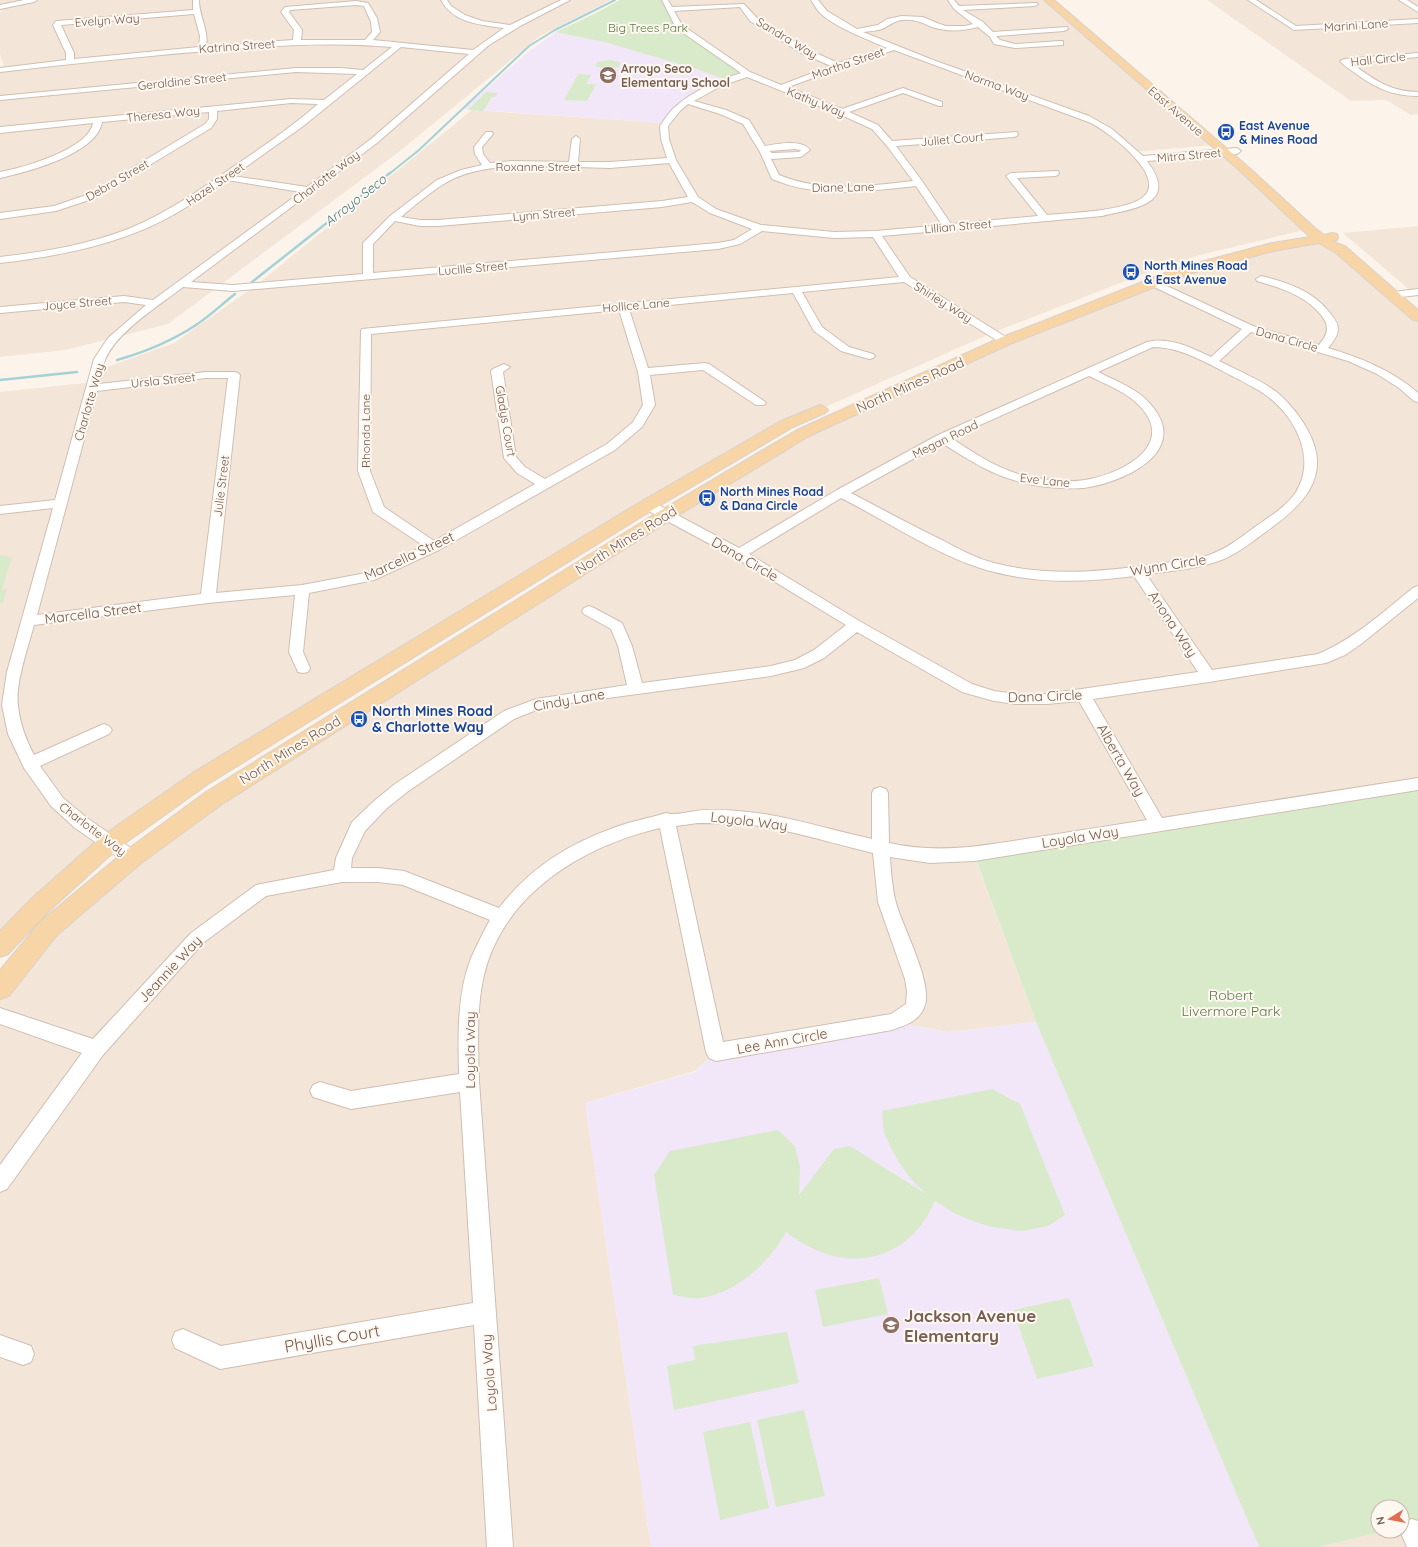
<svg xmlns="http://www.w3.org/2000/svg" width="1418" height="1547" viewBox="0 0 1418 1547" font-family="Quicksand,sans-serif">
	<style>
		.residential { fill: #f3e6d9 }
		.education { fill: #f1e7f9 }
		.green { fill: #d8eac9 }
		.lines { fill: none; stroke-linecap: round; stroke-linejoin: round }
		.stream-far1 { stroke: #a5d1d7; stroke-width: 2 }
		.stream { stroke: #a5d1d7; stroke-width: 2.5 }
		.minor-casing { stroke: #d0beb2; stroke-width: 2 }
		.major-casing { stroke: #d9d1cd; stroke-width: 2 }
		.minor { fill: #fff; fill-rule: evenodd }
		.major { fill: #f7d5a6; fill-rule: evenodd }
		.labels { text-anchor: middle; dominant-baseline: central; stroke-width: 4; stroke-linejoin: round; paint-order: stroke }
		.far-street-label { font-size: 12px; fill: #765a4e; stroke: #fef8f1 }
		.far-park-label { font-size: 12px; fill: #587b46; stroke: #fef8f1 }
		.far-education-label { font-size: 12px; font-weight: bold; fill: #785e54; stroke: #fef8f1; text-anchor: start }
		.far-transit-label { font-size: 12px; font-weight: bold; fill: #164399; stroke: #fef8f1; text-anchor: start }
		.far-water-label { font-size: 13px; font-style: italic; fill: #457a81; stroke: #fef8f1 }
		.street-label { font-size: 14px; fill: #765a4e; stroke: #fef8f1 }
		.transit-label { font-size: 14px; font-weight: bold; fill: #164399; stroke: #fef8f1; text-anchor: start }
		.park-label { font-size: 14px; fill: #587b46; stroke: #fef8f1 }
		.near-education-label { font-size: 17px; font-weight: bold; fill: #785e54; stroke: #fef8f1; text-anchor: start }
		.near-street-label { font-size: 17px; fill: #765a4e; stroke: #fef8f1 }
	</style>
	<rect width="100%" height="100%" fill="#fcf4ea"/>
	<g class="residential">
		<path d="M0,0h611l-71,36 -140,115 -232,173 -102,26 -66,7v-290l4,-1 -4,-12v-41l2,-3h-2z"/>
		<path d="M665,0h384l165,145 -80,7 7,7 82,-7 85,77 -108,26 -62,21 -146,57 -205,91 -586,354 -201,169v-555l94,-10 4,-12 76,-27 81,-57 217,-176 195,13 10,-14 2,-83z"/>
		<path d="M1207,0h211v114l-7,1 -25,-15 -35,1z"/>
		<path d="M1418,226v71l-75,-64z"/>
		<path d="M1319,238l99,79v467l-444,71 62,167 -87,10 -57,-10 -176,30 -21,19 -110,32 66,444h-651v-559l132,-130 671,-425 202,-92 149,-58z"/>
		<path d="M1411,1525l7,22h-100l68,-16h16v-4z"/>
	</g>
	<g class="education">
		<path d="M556,32l48,10 93,27 32,12 -42,20 -20,22 -204,-14 64,-56z"/>
		<path d="M892,1022l57,10 87,-10 223,525h-608l-66,-444 110,-31 21,-20z"/>
	</g>
	<g class="green">
		<path d="M620,0h45l14,26 68,48 -18,7 -32,-12 -93,-27 -48,-10 42,-20z"/>
		<path d="M611,60l9,2 -1,5 -11,3 -13,-4 2,-4z"/>
		<path d="M578,74l13,1 -5,9h10l-9,17 -23,-1z"/>
		<path d="M486,92l12,1 -3,4h-3l-9,14 -15,-1z"/>
		<path d="M0,555l12,2 -10,33 5,-1 -4,14h-3z"/>
		<path d="M1418,784v755l-7,-14 -9,2v-20h-24v24h8l-68,16h-59l-223,-525 -62,-168z"/>
		<path d="M992,1089l28,15 45,111 -17,11 -26,5 -16,-2 -18,-3 -18,-6 -16,-7 -19,-12c-4,7 -7,15 -12,21 -27,38 -70,46 -111,26 -9,-4 -18,-10 -26,-16 -17,31 -48,60 -85,66 -8,2 -19,-2 -28,-3l-19,-120 16,-24 108,-21 17,16 5,21 -1,28 35,-46 16,-3 76,48 -17,-17 -12,-18 -13,-26 -2,-22z"/>
		<path d="M879,1278l9,36 -65,13 -8,-37z"/>
		<path d="M1069,1298l25,68 -57,13 -24,-69z"/>
		<path d="M787,1332l12,51 -125,27 -7,-44 28,-6 -2,-14z"/>
		<path d="M804,1410l21,86 -49,11 -19,-87z"/>
		<path d="M750,1422l19,86 -49,12 -17,-88z"/>
	</g>
	<g class="lines">
		<path class="stream-far1" d="M389,174l30,-24 110,-104 26,-16 60,-30"/>
		<g class="stream">
			<path d="M252,282l138,-109"/>
			<path d="M117,360c28,-8 55,-19 79,-35 14,-9 26,-21 39,-31"/>
			<path d="M0,380l77,-8"/>
		</g>
		<defs>
			<g id="minor">
				<path d="M24,0h13l-3,2 -34,7v-4z"/>
				<path d="M193,0h6c0,16 10,30 7,46l87,-6 1,-10 -13,-18 4,-5 71,-6 12,2 9,15 3,14 -7,8 100,10 31,-22c-23,-3 -51,-5 -63,-28h6l4,6 14,9 17,6 28,4 51,-25h9l-48,25 -33,20 -112,98 -186,139 42,3 130,-11v-31l27,-27 47,-36 24,-10 21,-5 -7,-11 -1,-7 12,-15h6l1,2 -11,13 1,7 7,9 22,-2 57,1 3,-23 4,-3 4,3 -2,23h32l57,-4 -6,-19 -1,-13c4,-6 9,-14 15,-19 18,-17 43,-26 66,-34l-65,-45 -14,-28h6l4,7 72,-3 12,13 51,32 31,14 49,-15c-20,-9 -51,-20 -67,-35 -4,-4 -6,-9 -9,-13h7l9,11 30,18 21,-4 9,-6 15,-3 21,1 14,6 9,3h19l8,-2 -19,-15 -6,-9h6l5,6 78,-3 1,1 -3,2 -72,4 20,12 10,10 74,-5 1,2 -4,2 -68,5 4,4 15,4 45,-3h3v4l-48,3 -21,-4 -4,-7 -12,-10c-15,4 -31,5 -46,0 -12,-5 -17,-8 -30,-7 -8,1 -13,6 -20,9 -6,2 -13,2 -19,3l70,28 156,56 23,13 31,27 94,-8 4,3 -4,3 -90,7c33,44 -13,47 -45,55l-220,20 28,41 99,62 1,2 -1,2h-8l-97,-61 -102,10 20,35 27,20 24,7 2,2 -2,2 -4,1 -28,-8 -27,-20 -21,-38 -164,16 19,59 57,-5 4,1 55,37 2,2 -2,2h-8l-53,-35 -53,5 5,30 -13,22 -27,23 -176,100 -65,30 -65,13 -6,59 7,16 -2,4 -5,1 -5,-1 -9,-20 6,-57 -87,8 -174,22c-6,22 -19,59 -16,81 2,18 8,34 16,49l65,-29 5,-2 5,2 3,4 -3,4 -69,32 23,32 24,20 51,35 2,5 -2,5 -6,2 -6,-2 -51,-35 -24,-22 -27,-38 -16,-34 -6,-29 5,-33 46,-164 -53,6v-8l55,-6 39,-141 14,-21 38,-33 -22,-3 -124,11v-6l124,-11 29,4 148,-108 -74,-12c-18,12 -36,25 -54,35 -53,30 -114,41 -173,48v-6c43,-5 87,-12 128,-28 40,-16 76,-42 112,-67 27,-18 54,-37 78,-58l-27,-1 -74,8v8l-6,9 -116,70 -39,13 -56,8v-6l54,-7 35,-12 116,-70 4,-5v-7l-107,10c-5,32 -75,50 -102,56v-6c23,-4 89,-23 93,-49l-93,10v-6l291,-28 33,1 33,-26 -61,-2 -296,28v-4l296,-28h45l22,2 29,-23c-54,-5 -106,-2 -160,2 -78,6 -155,14 -232,23v-4l66,-8v-7l-13,-28 3,-4 137,-11zM356,5l8,1 7,16 1,10 -7,8h-64l1,-10 -13,-18 1,-2zM740,7l10,14 51,32 30,13 -50,19 -31,-13 -68,-47 -8,-14zM194,14l6,22 -1,11 -125,12v-6l-13,-28zM401,47l68,7 -98,85 -64,48 -74,-11 69,-49zM894,50l197,73c17,9 79,54 51,75 -17,13 -73,15 -95,17l-30,-37 38,-2 3,-1 1,-2 -1,-2 -47,2 -5,3 32,40 -87,8 -29,-43 -26,-35 118,-9 3,-1 1,-2 -1,-2 -125,9 -14,-16 -29,-13 54,-19 36,13h3v-4l-39,-14 -61,21 -54,-22 53,-19zM747,77l92,37 33,15 15,17 26,35c-46,5 -91,12 -134,-6l-8,-16 30,-2 9,-7c-8,-11 -33,-6 -45,-4l-16,-26 -23,-10 -32,-9 27,-15zM688,104l32,10 23,10 17,28 12,27c48,20 94,12 144,7l26,39 -66,6 -42,1 -73,-7 -45,-16 -18,-12 -22,-37 -7,-21 -1,-13 12,-15zM795,149l6,1 -2,2 -27,1 -3,-2zM669,163l19,34 -26,4 -224,19h-18l-19,-3c13,-11 27,-23 41,-32 37,-24 86,-18 127,-18l4,2 4,-2 33,1zM692,202l18,11 42,16 -18,11 -16,3 -345,30v-29l22,-23 25,5h18l224,-19zM762,231l72,7 39,-1 26,40 -537,52 -1,2 -3,140 15,41 51,34 -58,27 -64,12 -86,8 24,-218 -2,-2 -4,-1h-28l-107,12c2,-8 3,-16 6,-24 11,-28 55,-55 78,-73l50,4 485,-42 22,-5zM619,310l19,62 5,33 -10,17 -26,22 -62,35 -20,-12 -9,-10 -13,-85 7,-5 -6,-3 -11,5 -2,2 13,87 13,15 18,11 -101,57 -50,-34 -14,-36 1,-137zM206,378h22l-27,216 -164,21 60,-224z"/>
				<path d="M1248,0h8l40,26 122,-7v4l-124,7z"/>
				<path d="M1399,0h8l11,7v5z"/>
				<path d="M1418,53v4l-67,6c24,17 37,28 67,29v4c-25,0 -43,-8 -63,-23 -5,-4 -11,-7 -15,-12l4,-2z"/>
				<path d="M1261,276c26,6 52,15 69,37 4,5 8,10 8,16 0,7 -6,14 -10,19 33,10 64,22 90,45v9l-4,-1 -15,-13 -22,-14 -29,-13 -97,-29 -32,29c20,10 42,19 59,32 12,11 23,24 30,38 25,46 -6,75 -41,100 -14,10 -27,21 -43,28 -25,10 -52,12 -78,15l66,96 106,-16c36,-15 65,-42 95,-66l5,-2v12l-57,46 -16,11 -19,8 -117,19 -116,17 69,119 256,-40v12l-444,71 -44,2 -40,-6c1,15 2,31 6,46 7,25 36,78 29,102 -5,16 -19,20 -33,25l-176,31 -7,-3 -3,-6 -46,-224c-77,18 -156,65 -176,147 -8,35 -6,71 -5,106l34,466h-26l-13,-222 -254,44 -45,-21 -3,-8 3,-8 8,-3 38,17 252,-43 -13,-211 -109,17 -38,-12 -3,-6 3,-6 7,-3 31,9 108,-17c-1,-38 -2,-80 12,-116 6,-13 12,-26 19,-38l-87,-35 -25,-3h-36l-76,14 -63,47 -100,112 -96,134 -7,3v-27l82,-112 -82,-29v-16l93,31 98,-106 65,-48 78,-15 2,-12 16,-36 22,-21 21,-17 109,-73 32,-12 91,-14 -9,-39 -7,-17 -27,-15 -2,-3 2,-3 5,-2 5,2 28,15 10,23 10,37 129,-17 24,-6 19,-10 32,-25 -112,-68 -91,-49 -1,-3 1,-3h10l86,46 98,-58 101,-55 209,-93c21,-6 46,6 64,15l31,-28 -92,-44 -1,-2 1,-2 4,-1 99,46 66,19c3,-4 8,-10 8,-16 0,-6 -3,-10 -6,-14 -16,-20 -40,-27 -64,-34l-1,-2zM1153,347c31,0 60,20 87,33 10,6 22,11 31,19 26,22 45,60 25,93 -10,15 -27,25 -41,35 -15,11 -29,22 -46,28 -17,6 -36,7 -54,9 -53,8 -108,13 -161,-1 -18,-5 -34,-13 -50,-22 -32,-15 -62,-32 -93,-48l91,-50c36,23 61,39 105,44 12,1 25,2 37,1 48,-7 115,-43 57,-93 -13,-10 -29,-16 -43,-23zM1089,376c14,7 30,13 43,23 51,42 -6,74 -47,81 -18,3 -38,0 -55,-3 -30,-6 -54,-23 -79,-39zM841,498c44,22 91,54 136,69 51,17 104,16 157,9l64,96 -151,22h-31l-22,-3 -22,-7 -111,-62 -112,-68zM857,632l105,60 32,9 22,3h31l32,-3 68,119c-39,6 -77,12 -115,18 -50,8 -93,16 -143,5l-1,-50 -2,-4 -6,-2 -6,2 -2,4v46c-45,-10 -89,-25 -135,-28 -13,-1 -28,-2 -41,0 -9,1 -21,5 -30,2 -16,5 -34,8 -50,14 -48,17 -86,41 -117,81l-95,-37 -26,-3h-27l1,-10 13,-27 21,-22 21,-17 107,-73 25,-10 24,-5 208,-28 33,-8 20,-10zM698,823c20,0 41,0 61,3 39,6 76,18 114,27l5,49 27,77 2,12 -1,13 -15,10 -168,28 -47,-216z"/>
				<path d="M1418,289v6l-25,3 -5,-3 5,-3z"/>
				<path d="M0,1335l31,11 3,8 -3,8 -8,3 -23,-8z"/>
				<path d="M1412,1519l6,2v26h-11l-7,-16h2l1,-9z"/>
			</g>
			<g id="major">
				<path d="M1044,0h10l192,165 70,64 8,6 8,-2 5,1 1,3 -1,3 -5,1 14,6 72,63v11l-5,-1 -77,-67 -17,-10 -46,8 -85,23 -178,70 -201,92 -137,83 -450,285 -82,60 -83,71 -48,61 -9,3v-29l41,-49 83,-69 82,-60 454,-281 137,-81 203,-92 178,-70 94,-25 38,-6 -72,-68z"/>
				<path d="M820,405l5,2 3,3 -3,3 -32,14 -139,82 -446,275 -91,65 -70,64 -39,41 -8,3v-26l31,-32 70,-62 93,-65 448,-271 139,-80z"/>
			</g>
		</defs>
		<use href="#minor" class="minor-casing"/>
		<use href="#major" class="major-casing"/>
		<use href="#minor" class="minor"/>
		<use href="#major" class="major"/>
	</g>
	<defs>
		<symbol id="school-disc" viewBox="-11 -11 22 22"><circle r="9.5" fill="#8d6e63" stroke="#fef8f1"/><path d="M0-5L7-2L0 1L-7-2ZM-4 1L0 2.5L4 1V4Q0 6-4 4Z" fill="#fff"/></symbol>
		<symbol id="bus-disc" viewBox="-11 -11 22 22"><circle r="9.5" fill="#1a4fb4" stroke="#fef8f1"/><path d="M-5-6H5V4H4V6H2V4H-2V6H-4V4H-5ZM-3.5-4V0h7V-4ZM-3.5 1.2v1.5H-2V1.2ZM2 1.2v1.5H3.5V1.2Z" fill="#fff"/></symbol>
	</defs>
	<g fill-rule="evenodd">
		<use href="#school-disc" x="598" y="65" width="20" height="20"/>
		<use href="#bus-disc" x="1216" y="122" width="20" height="20"/>
		<use href="#bus-disc" x="1121" y="262" width="20" height="20"/>
		<use href="#bus-disc" x="697" y="488" width="20" height="20"/>
		<use href="#bus-disc" x="349" y="709" width="20" height="20"/>
		<use href="#school-disc" x="881" y="1315" width="20" height="20"/>
	</g>
	<g class="labels">
		<g class="far-street-label">
			<text transform="translate(107 20) rotate(-4)">Evelyn Way</text>
			<text transform="translate(1356 25) rotate(-4)">Marini Lane</text>
			<text transform="translate(787 38) rotate(31)">Sandra Way</text>
			<text transform="translate(237 46) rotate(-4)">Katrina Street</text>
			<text transform="translate(1378 59) rotate(-6)">Hall Circle</text>
			<text transform="translate(848 63) rotate(-19)">Martha Street</text>
			<text transform="translate(182 81) rotate(-6)">Geraldine Street</text>
			<text transform="translate(997 85) rotate(20)">Norma Way</text>
			<text transform="translate(816 102) rotate(22)">Kathy Way</text>
			<text transform="translate(1176 111) rotate(41)">East Avenue</text>
			<text transform="translate(163 114) rotate(-6)">Theresa Way</text>
			<text transform="translate(952 139) rotate(-5)">Juliet Court</text>
			<text transform="translate(1189 155) rotate(-5)">Mitra Street</text>
			<text x="538" y="166">Roxanne Street</text>
			<text transform="translate(326 177) rotate(-37)">Charlotte Way</text>
			<text transform="translate(117 180) rotate(-30)">Debra Street</text>
			<text transform="translate(215 184) rotate(-34)">Hazel Street</text>
			<text transform="translate(843 187) rotate(-1)">Diane Lane</text>
			<text transform="translate(544 214) rotate(-5)">Lynn Street</text>
			<text transform="translate(958 226) rotate(-5)">Lillian Street</text>
			<text transform="translate(473 268) rotate(-5)">Lucille Street</text>
			<text transform="translate(943 302) rotate(32)">Shirley Way</text>
			<text transform="translate(77 303) rotate(-5)">Joyce Street</text>
			<text transform="translate(636 305) rotate(-5)">Hollice Lane</text>
			<text transform="translate(1287 339) rotate(16)">Dana Circle</text>
			<text transform="translate(163 380) rotate(-6)">Ursla Street</text>
			<text transform="translate(89 402) rotate(-74)">Charlotte Way</text>
			<text transform="translate(506 421) rotate(80)">Gladys Court</text>
			<text transform="translate(365 431) rotate(-90)">Rhonda Lane</text>
			<text transform="translate(945 439) rotate(-26)">Megan Road</text>
			<text transform="translate(1045 480) rotate(6)">Eve Lane</text>
			<text transform="translate(221 486) rotate(-83)">Julie Street</text>
			<text transform="translate(93 829) rotate(37)">Charlotte Way</text>
		</g>
		<g class="far-park-label">
			<text x="648" y="27">Big Trees Park</text>
		</g>
		<g class="far-education-label">
			<text x="621" y="68">Arroyo Seco<tspan x="621" dy="14">Elementary School</tspan></text>
		</g>
		<g class="far-transit-label">
			<text x="1239" y="125">East Avenue<tspan x="1239" dy="14">&amp; Mines Road</tspan></text>
			<text x="1144" y="265">North Mines Road<tspan x="1144" dy="14">&amp; East Avenue</tspan></text>
			<text x="720" y="491">North Mines Road<tspan x="720" dy="14">&amp; Dana Circle</tspan></text>
		</g>
		<g class="far-water-label">
			<text transform="translate(355 200) rotate(-38)">Arroyo Seco</text>
		</g>
		<g class="street-label">
			<text transform="translate(910 385) rotate(-24)">North Mines Road</text>
			<text transform="translate(626 540) rotate(-32)">North Mines Road</text>
			<text transform="translate(409 556) rotate(-25)">Marcella Street</text>
			<text transform="translate(745 559) rotate(30)">Dana Circle</text>
			<text transform="translate(1168 565) rotate(-9)">Wynn Circle</text>
			<text transform="translate(93 613) rotate(-7)">Marcella Street</text>
			<text transform="translate(1173 624) rotate(56)">Anona Way</text>
			<text transform="translate(1045 696) rotate(-2)">Dana Circle</text>
			<text transform="translate(569 700) rotate(-10)">Cindy Lane</text>
			<text transform="translate(290 750) rotate(-32)">North Mines Road</text>
			<text transform="translate(1121 760) rotate(60)">Alberta Way</text>
			<text transform="translate(749 821) rotate(7)">Loyola Way</text>
			<text transform="translate(1080 837) rotate(-9)">Loyola Way</text>
			<text transform="translate(170 969) rotate(-47)">Jeannie Way</text>
			<text transform="translate(782 1041) rotate(-10)">Lee Ann Circle</text>
			<text transform="translate(470 1050) rotate(-90)">Loyola Way</text>
			<text transform="translate(489 1373) rotate(-94)">Loyola Way</text>
		</g>
		<g class="transit-label">
			<text x="372" y="711">North Mines Road<tspan x="372" dy="16">&amp; Charlotte Way</tspan></text>
		</g>
		<g class="park-label">
			<text x="1231" y="995">Robert<tspan x="1231" dy="16">Livermore Park</tspan></text>
		</g>
		<g class="near-education-label">
			<text x="904" y="1315">Jackson Avenue<tspan x="904" dy="20">Elementary</tspan></text>
		</g>
		<g class="near-street-label">
			<text transform="translate(332 1338) rotate(-10)">Phyllis Court</text>
		</g>
	</g>
	<g transform="translate(1390 1519) rotate(259)"><circle r="19" fill="#fef8f1" stroke="#c8b9b0"/>
	<path d="M0-3L7 15L0 10L-7 15Z" fill="#e06e55"/>
	<text y="-6" font-size="11" font-weight="bold" text-anchor="middle" fill="#765a4e">N</text>
	</g>
</svg>
